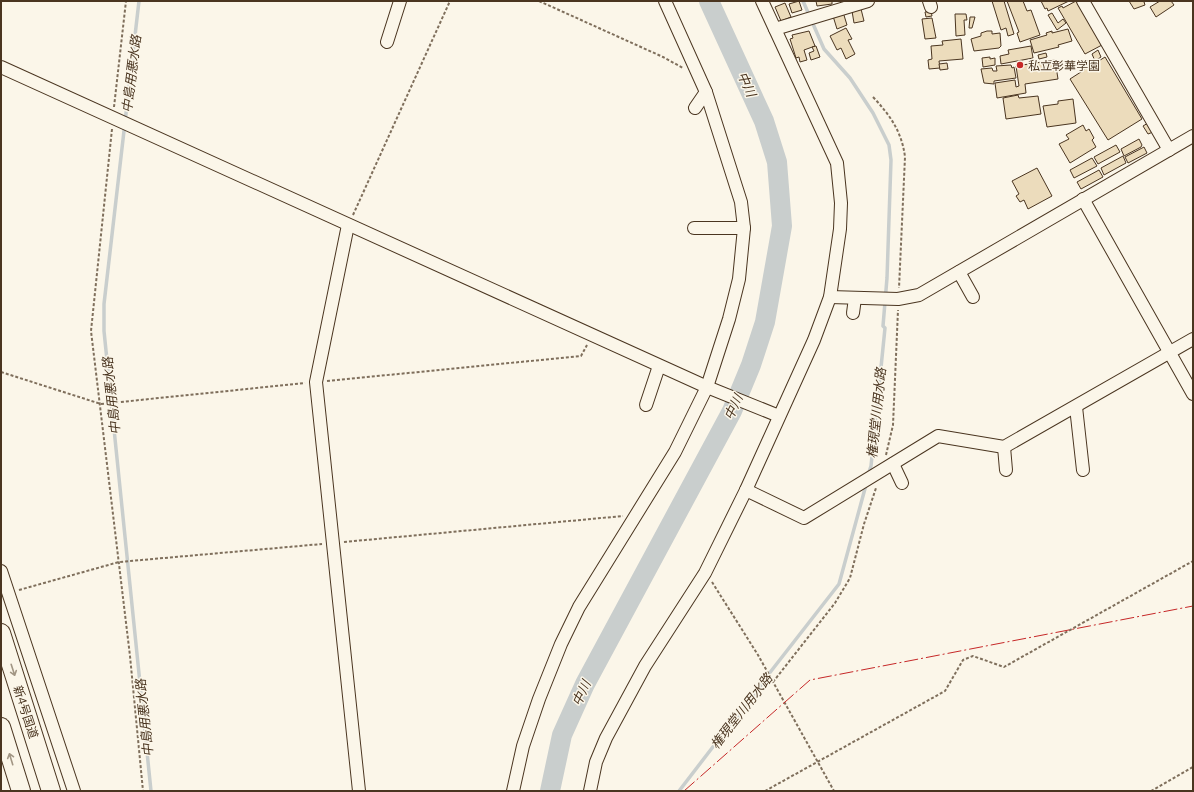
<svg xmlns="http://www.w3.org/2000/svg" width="1194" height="792" viewBox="0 0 1194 792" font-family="Lato,'Noto Sans JP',sans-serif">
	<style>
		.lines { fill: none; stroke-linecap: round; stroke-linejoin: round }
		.stream { stroke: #c9cecd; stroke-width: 3.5 }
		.river { stroke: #c9cecd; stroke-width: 20 }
		.building { fill: #ecdcbc; stroke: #4a3520 }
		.minor-casing { stroke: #4a3520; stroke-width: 14 }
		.highway-casing { stroke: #4a3520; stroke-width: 20 }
		.path { stroke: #7f6f5c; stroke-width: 2; stroke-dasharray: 3 2; stroke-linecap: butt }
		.minor { stroke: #fbf6e9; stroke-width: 12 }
		.highway { stroke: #fbf6e9; stroke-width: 18 }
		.power { stroke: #c62828; stroke-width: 1; stroke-dasharray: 14 3 2 3; stroke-linecap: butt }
		.oneway { stroke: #a29684 }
		.poi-dot { fill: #c62828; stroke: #fbf6e9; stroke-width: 1.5 }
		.labels { text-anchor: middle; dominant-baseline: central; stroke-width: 3; stroke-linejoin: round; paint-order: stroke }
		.poi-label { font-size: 12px; fill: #4a3520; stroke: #fbf6e9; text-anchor: start }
		.street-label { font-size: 12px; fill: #4a3520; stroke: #fbf6e9 }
		.water-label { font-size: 13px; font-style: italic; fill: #4a3520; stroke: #fbf6e9 }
	</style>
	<rect width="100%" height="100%" fill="#fbf6e9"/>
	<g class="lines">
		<g class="stream">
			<path d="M139,1l-35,303v27l47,460"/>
			<path d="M803,1l21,48 26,29 23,35 16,32 2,15 -4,118 -4,48 2,2 -14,138 -3,9"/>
			<path d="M679,791l50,-65 8,-7 31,-44 71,-91 27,-99"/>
		</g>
		<path class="river" d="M550,791l12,-56 23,-51 147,-273 19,-46 14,-43 17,-96 -5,-64 -13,-41 -55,-120"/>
	</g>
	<g class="building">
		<path d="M799,1l3,9 -10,3 -3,-9z"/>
		<path d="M816,1h16v3l-15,2z"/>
		<path d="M992,1h12l10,33 -6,2 -2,-8 -5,2z"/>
		<path d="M1007,1h16l4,10 4,-1 9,25 -20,7 -3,-9 2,-1z"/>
		<path d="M1041,1h28l-21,10 -1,-3 -2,1z"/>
		<path d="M1076,1l26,44 -17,9 -27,-46 4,-2 1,2z"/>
		<path d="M1129,1h18l-3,1 1,3 -11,4z"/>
		<path d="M1160,1h11l3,4 -18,12 -6,-10z"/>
		<path d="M785,3l6,14 -10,4 -6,-14z"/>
		<path d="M861,9l3,12 -10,2 -2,-12z"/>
		<path d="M931,11l1,5 -6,1 -1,-5z"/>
		<path d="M843,12l4,13 -10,4 -4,-13z"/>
		<path d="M1052,13l6,10 5,-4 3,4 -9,7 -9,-15z"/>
		<path d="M955,14h11l1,6h-3l1,15 -9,1z"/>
		<path d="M970,17h5l-3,11h-3z"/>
		<path d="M932,18l4,20 -11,1 -3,-20z"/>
		<path d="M846,28l6,11 -4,1 7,14 -9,5 -5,-11 -4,2 -7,-14z"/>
		<path d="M1068,29l4,12 -14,4 1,2 -25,6 -4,-13 17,-5 -1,-2 6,-2v2z"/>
		<path d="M809,31l6,15 -11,4 3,10 -7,2 -1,-5 -3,1 -6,-19 3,-1 -1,-3z"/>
		<path d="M987,31h5v3l8,-1 1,13 -2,2 -25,3 -3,-12 10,-3v-3z"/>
		<path d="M961,39l2,20 -24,2 1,7 -11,1 -1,-9 4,-1 -1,-13 12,-1 -1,-4z"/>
		<path d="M816,46l4,11 -9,3 -2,-7 5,-2 -2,-4z"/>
		<path d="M1031,46l2,12 -32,6 -1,-8 9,-2 -1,-4z"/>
		<path d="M1098,50l3,7 -6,4 -3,-7z"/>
		<path d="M1046,53l1,4 -8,2 -1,-4z"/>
		<path d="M990,57v2l5,-1v7l-12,2 -1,-9z"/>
		<path d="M1105,57l37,62 -34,21 -38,-61 14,-9 -3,-5 6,-5 4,6z"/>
		<path d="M1055,60l3,19 -33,5 1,9 -29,5 -2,-15 20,-3 1,7 3,-1 -3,-20z"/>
		<path d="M947,63l1,6 -8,1 -1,-6z"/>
		<path d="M1011,65l1,3 2,-1 2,11 -22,3v3l-10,-1 -3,-14 11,-1 1,3h4l-1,-5z"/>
		<path d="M1018,95l1,3 19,-2 3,18 -35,5 -3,-21z"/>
		<path d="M1073,99l3,24 -29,4 -4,-21 15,-2v-3z"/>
		<path d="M1148,123l5,9 -5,2 -5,-8z"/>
		<path d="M1083,125l3,6 3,-2 5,9 -2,2 4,7 -26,16 -11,-19 10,-5 -3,-4z"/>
		<path d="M1139,139l3,6 -1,2 -17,9 -3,-7z"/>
		<path d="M1116,145l4,7 -22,12 -4,-7z"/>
		<path d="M1144,147l3,6 -19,10 -3,-6z"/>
		<path d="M1123,156l3,7 -22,12 -3,-7z"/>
		<path d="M1092,158l5,8 -23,12 -4,-8z"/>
		<path d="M1037,168l15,28 -24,13 -4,-9 -4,2 -4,-6 3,-2 -7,-13z"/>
		<path d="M1099,170l4,7 -22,12 -4,-7z"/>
	</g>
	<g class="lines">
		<defs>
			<g id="minor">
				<path d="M929,1l2,6"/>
				<path d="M1083,1l86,149"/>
				<path d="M775,29l93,-28"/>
				<path d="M387,42l13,-41"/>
				<path d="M1,67l706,320 72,29"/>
				<path d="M695,108l11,-16"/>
				<path d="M1083,199l110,195"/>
				<path d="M348,225l-32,157 43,409"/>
				<path d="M694,228h50"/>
				<path d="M959,272l14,25"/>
				<path d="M830,297l68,2 21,-4 274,-159"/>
				<path d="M853,313l2,-15"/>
				<path d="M646,405l13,-39"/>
				<path d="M1076,407l7,63"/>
				<path d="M1004,447l2,23"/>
				<path d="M893,464l9,19"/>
				<path d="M746,490l58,28 134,-82 66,11 189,-108"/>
				<path d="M1,571l73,220"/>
				<path d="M513,791l10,-45 16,-47 22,-55 18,-37 96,-155 32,-65 22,-68 10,-40 5,-51 -3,-26 -35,-110 -41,-91"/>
				<path d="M590,791l6,-29 10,-24 39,-72 60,-93 41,-83 68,-150 16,-43 10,-68 1,-26 -4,-40 -75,-162"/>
			</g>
			<g id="highway">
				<path d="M1,633l50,158"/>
				<path d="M1,727l20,64"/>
			</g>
		</defs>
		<use href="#minor" class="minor-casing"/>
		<use href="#highway" class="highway-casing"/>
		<g class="path">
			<path d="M539,1l124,56 20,11"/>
			<path d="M873,97c17,18 29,35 32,60l-6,131"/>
			<path d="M114,107l12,-106"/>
			<path d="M112,129l-21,202 39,325 13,135"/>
			<path d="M353,215l97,-214"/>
			<path d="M1,372l100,32 204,-21"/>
			<path d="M327,381l254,-25 6,-11"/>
			<path d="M886,455l7,-30 5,-115"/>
			<path d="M344,542l279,-26"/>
			<path d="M712,582l46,73 76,136"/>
			<path d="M19,590l100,-28 203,-18"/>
			<path d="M773,682l62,-79 15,-25 14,-54 12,-36"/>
			<path d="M765,791l180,-100 18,-31 10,-4 31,11 189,-106"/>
			<path d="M1151,791l42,-24"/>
		</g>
		<use href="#minor" class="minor"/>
		<use href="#highway" class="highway"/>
		<path class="power" d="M684,791l126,-111 383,-74"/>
	</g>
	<defs><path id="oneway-shaft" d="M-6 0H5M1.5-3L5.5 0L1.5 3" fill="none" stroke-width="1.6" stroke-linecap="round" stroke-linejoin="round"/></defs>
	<g class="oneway">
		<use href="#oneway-shaft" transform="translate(13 670) rotate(72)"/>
		<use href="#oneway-shaft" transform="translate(11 759) rotate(-107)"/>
	</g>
	<circle class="poi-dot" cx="1020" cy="65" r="4"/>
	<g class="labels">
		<g class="poi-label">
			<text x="1028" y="65">私立彰華学園</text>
		</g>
		<g class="street-label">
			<text transform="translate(26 712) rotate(72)">新4号国道</text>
		</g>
		<g class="water-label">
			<text transform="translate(131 74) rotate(-83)">中島用悪水路</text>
			<text transform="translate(747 84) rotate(66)">中川</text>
			<text transform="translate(111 396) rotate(-96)">中島用悪水路</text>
			<text transform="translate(733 407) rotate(-65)">中川</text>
			<text transform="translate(876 413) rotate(-84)">権現堂川用水路</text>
			<text transform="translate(581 693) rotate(-65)">中川</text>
			<text transform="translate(741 711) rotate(-52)">権現堂川用水路</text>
			<text transform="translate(144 718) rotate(-96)">中島用悪水路</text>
		</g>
	</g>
	<rect width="1194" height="792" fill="none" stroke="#4a3520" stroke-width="4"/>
</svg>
